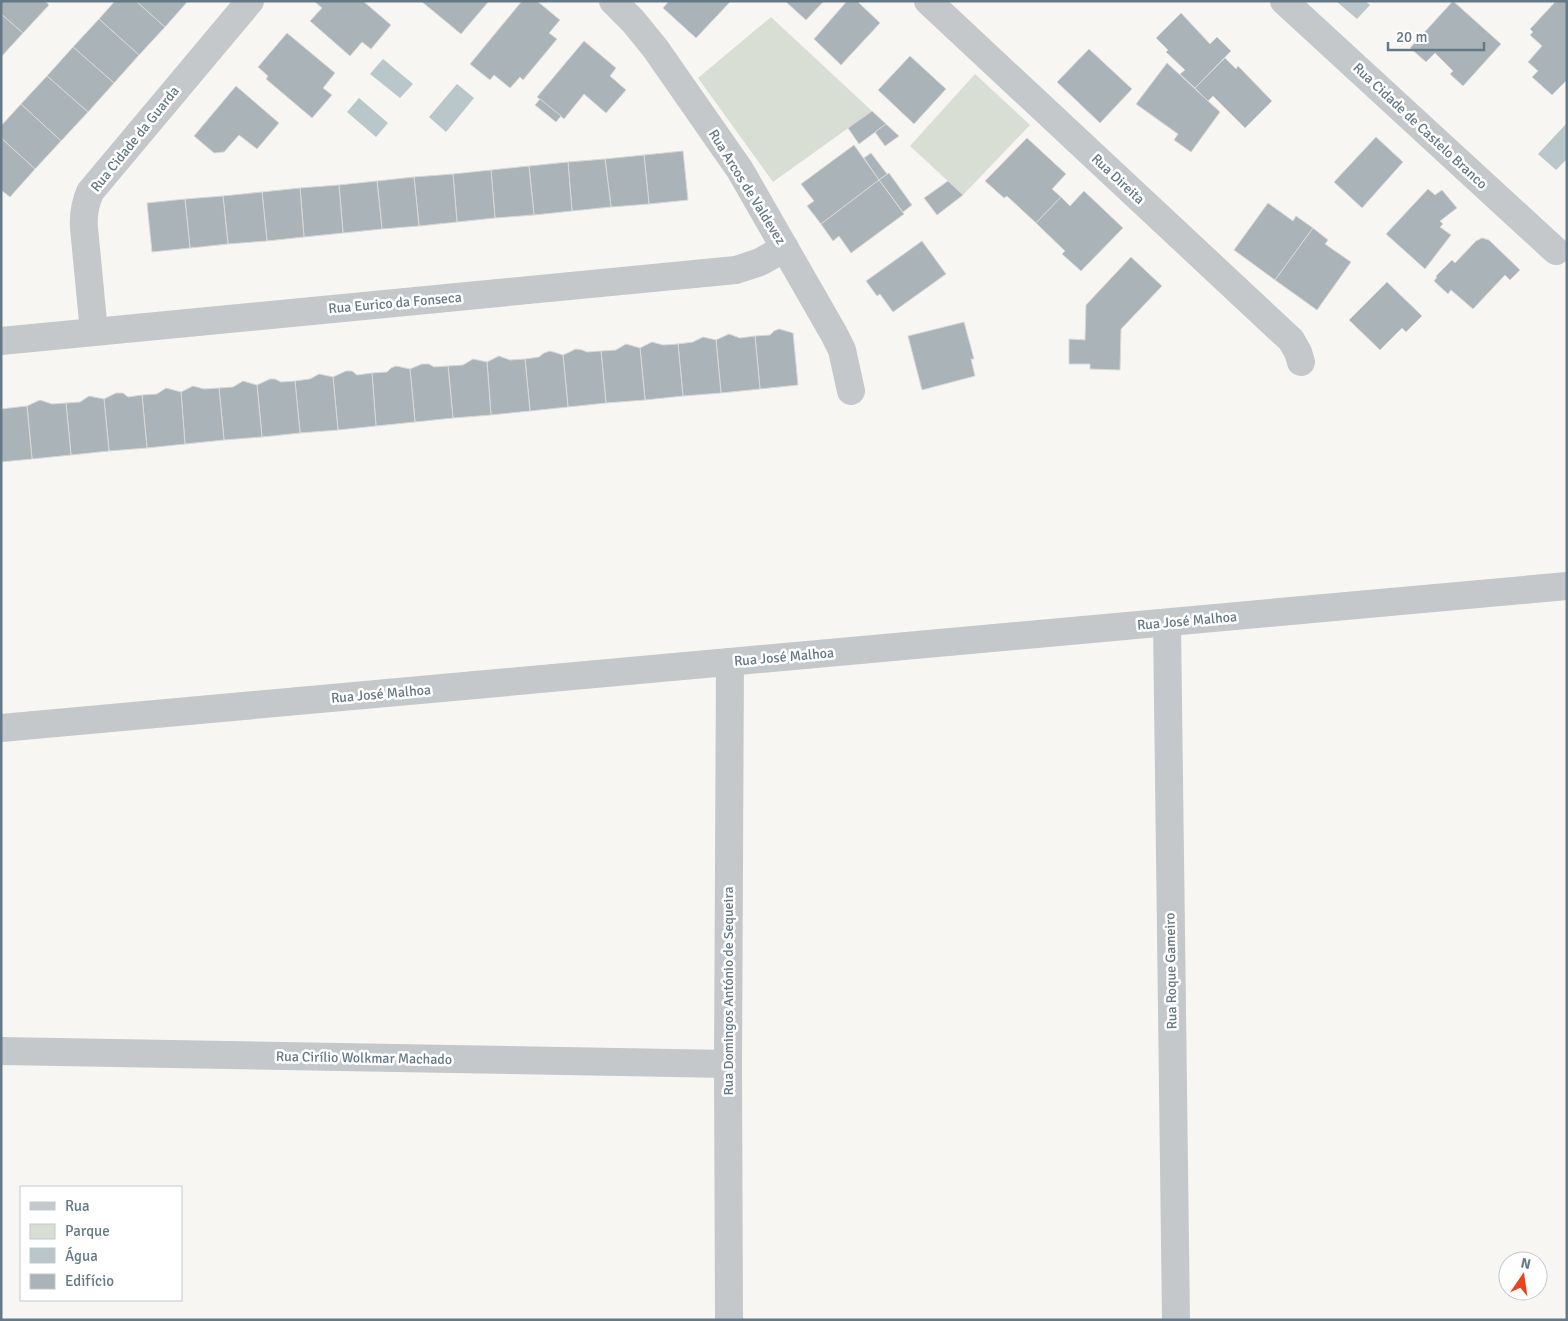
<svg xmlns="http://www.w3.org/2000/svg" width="1568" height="1321" viewBox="0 0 1568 1321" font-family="Signika,sans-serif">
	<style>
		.green { fill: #d8ded4 }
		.water { fill: #b9c7ca }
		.building { fill: #aab3b8; stroke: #d8d8d6 }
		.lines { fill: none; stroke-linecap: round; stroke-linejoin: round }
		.street { stroke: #c4c8cb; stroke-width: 28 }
		.labels { text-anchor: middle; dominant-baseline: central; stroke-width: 5; stroke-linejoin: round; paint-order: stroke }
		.street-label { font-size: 14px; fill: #647885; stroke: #fff }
	</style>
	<rect width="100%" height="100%" fill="#f7f6f3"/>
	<g class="green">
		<path d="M771,17l101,94 -99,71 -75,-104z"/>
		<path d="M975,74l55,51 -67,70 -53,-49z"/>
	</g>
	<g class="water">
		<path d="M1336,1h29l5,4 -13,14z"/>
		<path d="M383,59l30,25 -13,14 -30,-24z"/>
		<path d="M457,84l17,14 -28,34 -17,-15z"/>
		<path d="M359,98l29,25 -12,14 -29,-25z"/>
		<path d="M1567,123v36l-11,11 -18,-16z"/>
	</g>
	<g class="building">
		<path d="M1,1h44l4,4 -26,28 -22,-19z"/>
		<path d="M115,1h21l29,26 -26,28 -40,-36z"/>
		<path d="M136,1h52l-23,26z"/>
		<path d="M314,1h49l28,24 -20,24 -9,-7 -12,14 -40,-35 12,-13z"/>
		<path d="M421,1h68l-28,33z"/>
		<path d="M522,1h15l23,19 -11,13 8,6 -34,41 -3,-3 -10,11 -16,-13 -4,5 -20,-16z"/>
		<path d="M669,1h60l1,1 -34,36 -33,-30z"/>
		<path d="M785,1h39l-18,19z"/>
		<path d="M847,1h10l23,22 -39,42 -27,-26z"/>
		<path d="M1453,1l48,43 -38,42 -13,-12 3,-3 -18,-18 -9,9 -16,-14z"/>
		<path d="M1556,1h11v79l-15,15 -20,-18 6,-6 -10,-9 14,-16 -12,-11 3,-3 -3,-3z"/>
		<path d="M1181,13l29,31 7,-7 14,14 -36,37 -15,-14 5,-4 -19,-18 2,-2 -12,-12z"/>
		<path d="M1,14l22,19 -22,24z"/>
		<path d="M99,19l40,36 -25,28 -41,-36z"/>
		<path d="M287,33l48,40 -12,15 9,7 -20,23 -46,-39 2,-3 -10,-9z"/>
		<path d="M584,41l32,27 -6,8 16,14 -20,23 -22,-19 -20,25 -27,-22z"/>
		<path d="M73,47l41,36 -26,29 -41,-36z"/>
		<path d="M1089,49l43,40 -32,34 -43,-41z"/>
		<path d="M910,56l36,33 -32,35 -36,-34z"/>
		<path d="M1225,58l11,11 2,-3 34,35 -27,27 -32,-32 -5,5 -13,-13z"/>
		<path d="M1167,63l53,49 -29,40 -17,-12 4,-6 -42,-30z"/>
		<path d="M47,76l41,36 -27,29 -40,-37z"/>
		<path d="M236,86l43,37 -22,26 -18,-14 -15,17 -10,1 -20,-17z"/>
		<path d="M540,99l21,17 -5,6 -21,-17z"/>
		<path d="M21,104l40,37 -26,28 -34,-31v-12z"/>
		<path d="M872,111l14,13 -27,20 -11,-16z"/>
		<path d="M886,124l13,12 -14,10 -10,-14z"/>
		<path d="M1376,137l27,25 -41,46 -28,-26z"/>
		<path d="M1,138l34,31 -25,28 -9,-7z"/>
		<path d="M1027,138l39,36 -14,15 9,8 -25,26 -29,-27 -3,2 -19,-17z"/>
		<path d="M854,145l25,35 -58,44 -14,-18 7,-5 -13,-17z"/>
		<path d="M683,151l5,49 -39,4 -5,-49z"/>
		<path d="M871,153l16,21 -8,6 -15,-22z"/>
		<path d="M644,155l5,49 -38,3 -6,-48z"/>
		<path d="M605,159l6,48 -39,4 -4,-49z"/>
		<path d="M568,162l4,49 -38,4 -5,-49z"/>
		<path d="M529,166l5,49 -39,3 -4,-48z"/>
		<path d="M491,170l4,48 -38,4 -4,-48z"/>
		<path d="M889,173l23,32 -9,7 -24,-32z"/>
		<path d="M453,174l4,48 -38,4 -5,-49z"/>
		<path d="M414,177l5,49 -37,3 -5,-48z"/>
		<path d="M879,180l25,34 -53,39 -12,-17 -6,5 -12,-17z"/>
		<path d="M377,181l5,48 -39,4 -4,-48z"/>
		<path d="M948,181l15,14 -26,20 -13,-17z"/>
		<path d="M339,185l4,48 -39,4 -4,-49z"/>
		<path d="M300,188l4,49 -37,4 -5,-49z"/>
		<path d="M1428,189l7,6 7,-5 15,18 -17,13 3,3 -3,3 11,8 -26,34 -39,-35z"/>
		<path d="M1084,191l39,37 -42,43 -19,-17 3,-3 -29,-28 25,-26 9,9z"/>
		<path d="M262,192l5,49 -39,3 -5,-48z"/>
		<path d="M223,196l5,48 -38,4 -5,-49z"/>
		<path d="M185,199l5,49 -38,4 -5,-49z"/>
		<path d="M1268,203l25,18 3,-5 17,12 -38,52 -41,-30z"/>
		<path d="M1313,228l15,12 -3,4 26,18 -34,48 -42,-30z"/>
		<path d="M1482,238l7,2 31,30 -10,10 -5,-5 -32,34 -22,-19 -3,4 -14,-13 3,-4 -1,-1 16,-16 3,3 21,-22z"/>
		<path d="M922,241l24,33 -53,38 -13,-18 -3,2 -11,-15z"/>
		<path d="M1131,257l31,29 -41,43 -1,41 -30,-1v-5h-21v-25l16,1 1,-35z"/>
		<path d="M1387,282l35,34 -16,16 -4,-4 -22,22 -31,-30z"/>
		<path d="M964,322l10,37h-3l4,17 -53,14 -14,-54z"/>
		<path d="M779,329l14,4 5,52 -38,4 -5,-53 15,-1 4,-4z"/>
		<path d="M729,334l11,4 15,-2 5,53 -39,4 -5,-53z"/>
		<path d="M703,337l13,3 5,53 -38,3 -5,-52 15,-2z"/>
		<path d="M652,342l11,3 15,-1 5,52 -38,4 -5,-52z"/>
		<path d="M626,344l14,4 5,52 -39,3 -5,-52 15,-1z"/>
		<path d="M576,349l6,1 5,2 14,-1 5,52 -38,4 -5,-52z"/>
		<path d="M550,351l13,4 5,52 -38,4 -5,-52 14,-2 5,-4z"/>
		<path d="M499,356l11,4 15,-1 5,52 -39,4 -4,-53z"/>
		<path d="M473,359l14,3 4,53 -38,3 -5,-52 15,-1z"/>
		<path d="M422,364h7l5,3 14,-1 5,52 -38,4 -5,-53z"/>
		<path d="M396,366l14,3 5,53 -39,4 -4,-53 15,-1 4,-4z"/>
		<path d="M346,371h6l5,4 15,-2 4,53 -38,4 -5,-53z"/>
		<path d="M319,374l14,3 5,53 -38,3 -5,-52 15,-2z"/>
		<path d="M270,379h5l6,3 14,-1 5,52 -38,4 -5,-52z"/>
		<path d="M243,381l14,4 5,52 -38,3 -5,-52 14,-1z"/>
		<path d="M193,386l11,3 15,-1 5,52 -39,4 -4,-52z"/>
		<path d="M166,388l15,4 4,52 -38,4 -5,-53 15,-1z"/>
		<path d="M116,393h7l5,4 14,-2 5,53 -38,3 -5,-52z"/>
		<path d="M89,396l15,3 5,52 -38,4 -5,-52 14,-1z"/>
		<path d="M40,400l12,4 14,-1 5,52 -39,4 -5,-53z"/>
		<path d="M27,406l5,53 -31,3v-53z"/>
	</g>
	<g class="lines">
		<g class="street">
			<path d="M613,1l20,20 22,27 85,122 94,164 8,16 9,41"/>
			<path d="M928,1l363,339 7,12 3,10"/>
			<path d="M1284,1l272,250"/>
			<path d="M94,332l-10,-104c-1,-13 1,-24 6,-36l160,-191"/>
			<path d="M1,341l735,-71 24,-8 25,-14"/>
			<path d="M1167,623l9,697"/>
			<path d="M1,728l1566,-142"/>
			<path d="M1,1051l727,13"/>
			<path d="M729,1320l-1,-256 2,-402"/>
		</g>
	</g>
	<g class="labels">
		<g class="street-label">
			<text transform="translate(1420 126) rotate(43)">Rua Cidade de Castelo Branco</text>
			<text transform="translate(135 139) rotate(-51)">Rua Cidade da Guarda</text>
			<text transform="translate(1118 179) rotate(43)">Rua Direita</text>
			<text transform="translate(747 187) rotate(58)">Rua Arcos de Valdevez</text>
			<text transform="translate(395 303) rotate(-5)">Rua Eurico da Fonseca</text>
			<text transform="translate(1187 621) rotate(-5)">Rua José Malhoa</text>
			<text transform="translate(784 657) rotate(-5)">Rua José Malhoa</text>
			<text transform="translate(381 694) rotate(-5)">Rua José Malhoa</text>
			<text transform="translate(1171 971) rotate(-91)">Rua Roque Gameiro</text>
			<text transform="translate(728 991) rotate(-90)">Rua Domingos António de Sequeira</text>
			<text transform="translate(364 1058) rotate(1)">Rua Cirílio Wolkmar Machado</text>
		</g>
	</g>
	<rect width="1568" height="1321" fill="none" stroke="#647885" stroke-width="5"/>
	<rect x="20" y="1186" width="162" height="115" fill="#ffffff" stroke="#c1c9ce"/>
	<rect x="30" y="1202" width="25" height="8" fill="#c4c8cb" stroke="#c1c9ce"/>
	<text x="65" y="1211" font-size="15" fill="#647885">Rua</text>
	<rect x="30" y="1224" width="25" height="15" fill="#d8ded4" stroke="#c1c9ce"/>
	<text x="65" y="1236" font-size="15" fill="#647885">Parque</text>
	<rect x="30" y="1248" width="25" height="15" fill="#b9c7ca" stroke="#c1c9ce"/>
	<text x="65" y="1261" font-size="15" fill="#647885">Água</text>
	<rect x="30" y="1274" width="25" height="15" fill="#aab3b8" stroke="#c1c9ce"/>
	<text x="65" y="1286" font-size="15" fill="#647885">Edifício</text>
	<g transform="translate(1523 1276) rotate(13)"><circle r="24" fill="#ffffff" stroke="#c1c9ce"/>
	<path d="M0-4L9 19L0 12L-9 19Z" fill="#ea441f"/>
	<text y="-8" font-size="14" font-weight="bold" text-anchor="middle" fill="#647885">N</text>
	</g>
	<path d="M1388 42v8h96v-8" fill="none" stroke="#647885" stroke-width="2.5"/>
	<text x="1396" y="42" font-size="15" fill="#647885" stroke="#ffffff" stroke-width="4" paint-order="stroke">20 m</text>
</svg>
